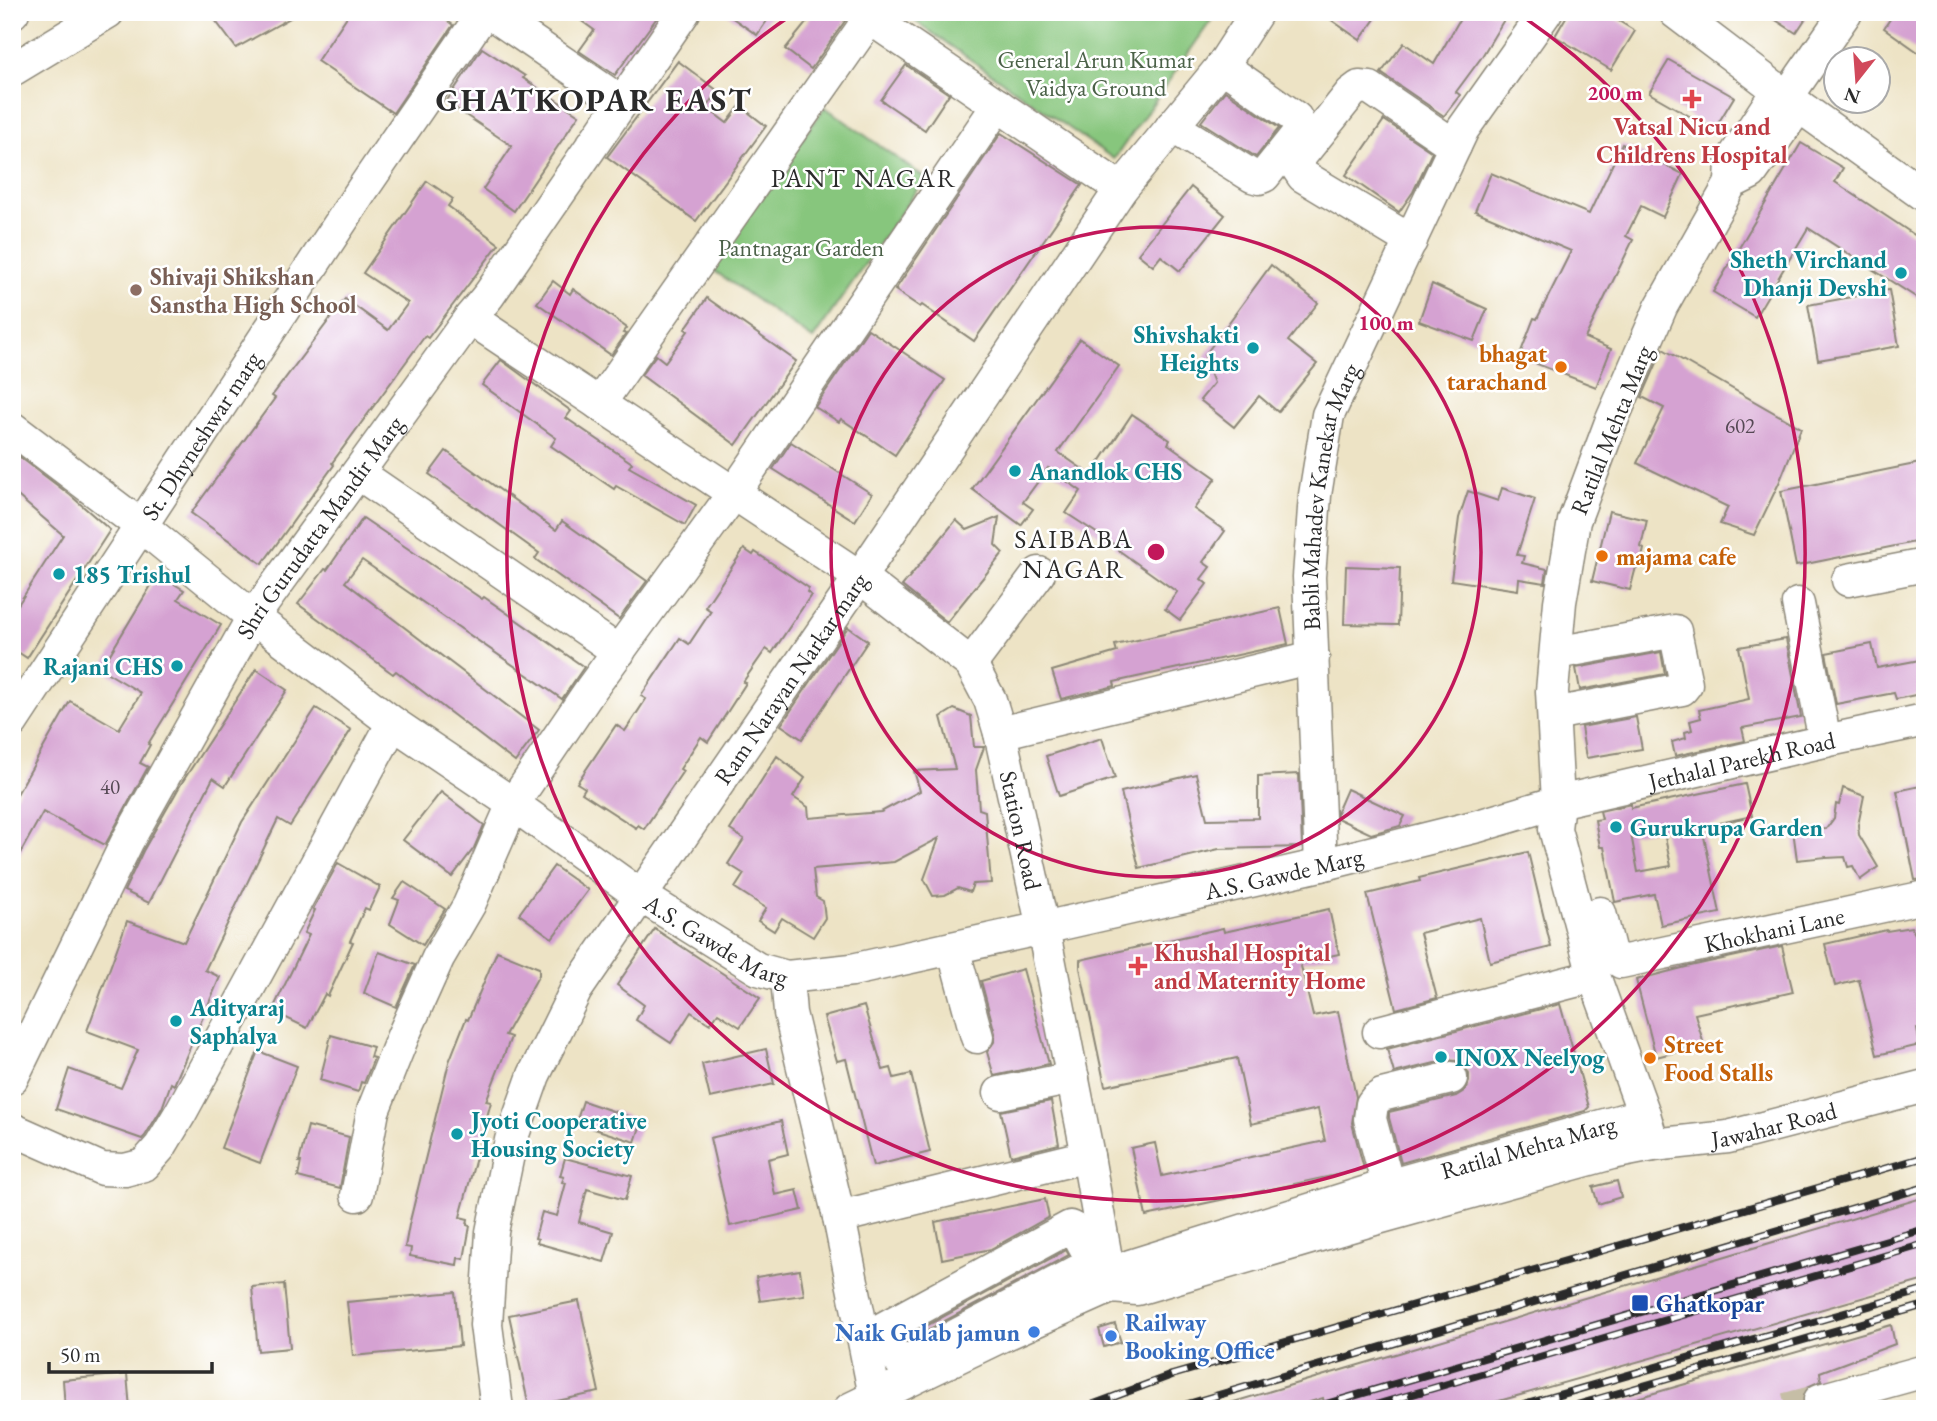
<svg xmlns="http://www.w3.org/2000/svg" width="1937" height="1421" viewBox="0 0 1937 1421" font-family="'EB Garamond',serif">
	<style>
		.green { fill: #87c67d; stroke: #597854; stroke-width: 2 }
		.building { fill: #d5a2d2; fill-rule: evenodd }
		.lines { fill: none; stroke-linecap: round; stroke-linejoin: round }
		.minor-tunnel { stroke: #c6bea6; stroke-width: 32; stroke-dasharray: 32 16; stroke-linecap: butt }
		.minor-casing { stroke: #8c8778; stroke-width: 35 }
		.minor { stroke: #fff; stroke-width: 32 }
		.rail-casing { stroke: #2b2b2b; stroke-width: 8 }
		.rail { stroke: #fff; stroke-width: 5; stroke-dasharray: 16; stroke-linecap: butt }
		.ring { fill: none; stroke: #c2185b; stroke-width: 3.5 }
		.health-dot { fill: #e0444e; stroke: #fff; stroke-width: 2.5 }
		.culture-dot { fill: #0f9aa8; stroke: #fff; stroke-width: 2.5 }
		.education-dot { fill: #8d6e63; stroke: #fff; stroke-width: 2.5 }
		.food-dot { fill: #e8710a; stroke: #fff; stroke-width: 2.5 }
		.transit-dot { fill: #1a4fb4; stroke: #fff; stroke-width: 2.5 }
		.shop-dot { fill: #3f7fe0; stroke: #fff; stroke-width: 2.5 }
		.labels { text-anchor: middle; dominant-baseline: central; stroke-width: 5; stroke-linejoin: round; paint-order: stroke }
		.number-label { font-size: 21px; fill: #564955 }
		.park-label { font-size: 24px; fill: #4b6148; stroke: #fff }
		.health-label { font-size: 24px; font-weight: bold; fill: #be3a42; stroke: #fff }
		.culture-label { font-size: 24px; font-weight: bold; fill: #0d838f; stroke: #fff; text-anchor: start }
		.education-label { font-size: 24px; font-weight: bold; fill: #785e54; stroke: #fff; text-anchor: start }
		.food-label { font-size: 24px; font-weight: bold; fill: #c56008; stroke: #fff; text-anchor: start }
		.street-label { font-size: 24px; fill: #2b2b2b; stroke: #fff }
		.transit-label { font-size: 24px; font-weight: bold; fill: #164399; stroke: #fff; text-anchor: start }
		.shop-label { font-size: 24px; font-weight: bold; fill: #366cbe; stroke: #fff; text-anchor: start }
		.neighbourhood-label { font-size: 26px; letter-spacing: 2px; fill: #2b2b2b; stroke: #fff }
		.district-label { font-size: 32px; font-weight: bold; letter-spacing: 2px; fill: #2b2b2b; stroke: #fff }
		.centre { fill: #c2185b; stroke: #fff; stroke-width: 3.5 }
		.ring-label { font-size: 21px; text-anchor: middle; font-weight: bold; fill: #c2185b; stroke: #fff; stroke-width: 5; stroke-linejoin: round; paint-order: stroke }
	</style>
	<rect width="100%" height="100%" fill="#fff"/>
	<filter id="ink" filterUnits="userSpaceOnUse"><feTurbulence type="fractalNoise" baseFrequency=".0143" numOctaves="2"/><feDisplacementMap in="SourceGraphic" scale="14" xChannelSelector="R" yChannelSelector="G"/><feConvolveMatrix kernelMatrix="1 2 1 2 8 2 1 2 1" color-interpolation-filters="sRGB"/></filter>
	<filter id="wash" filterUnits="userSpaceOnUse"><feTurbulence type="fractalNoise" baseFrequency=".00686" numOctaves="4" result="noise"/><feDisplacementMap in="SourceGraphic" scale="28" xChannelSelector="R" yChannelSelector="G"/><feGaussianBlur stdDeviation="1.57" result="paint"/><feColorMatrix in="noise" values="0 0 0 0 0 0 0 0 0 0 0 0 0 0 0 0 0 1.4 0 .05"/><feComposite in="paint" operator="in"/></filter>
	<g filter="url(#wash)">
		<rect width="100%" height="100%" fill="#ede3c5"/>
		<g class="green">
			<path d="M902,12h315l-103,147z"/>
			<path d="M825,107l100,71 -112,161 -103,-71z"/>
		</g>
		<g id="blocks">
			<g class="building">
				<path d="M209,12h92l-65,36z"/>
				<path d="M350,12h85l18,13 -60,88 -76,-52z"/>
				<path d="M569,12h92l-46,63 -36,-24 15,-21z"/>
				<path d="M724,12h49l-16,23z"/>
				<path d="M815,12h24l5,4 1,5 -34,48 -26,-20z"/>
				<path d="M1320,12h60l-20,28z"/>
				<path d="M1464,12h30l11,6 -24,40 -25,34 4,3 -16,21 -63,-43 23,-30 30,21z"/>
				<path d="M1569,12h35l31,19 -24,39 -56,-34z"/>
				<path d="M1763,12h47l-14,21z"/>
				<path d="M1895,12h30v45l-41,-29z"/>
				<path d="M482,48l43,28 -2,2 56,37 -65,96 -31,-22 29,-43 -66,-44z"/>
				<path d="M1669,60l65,37 -20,33 -65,-37z"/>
				<path d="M678,61l40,30 -11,17 20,15 13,-17 26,20 -70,95 -89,-64z"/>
				<path d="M906,65l43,29 -24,36 -44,-30z"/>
				<path d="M1225,91l54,37 -23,29 -55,-35z"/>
				<path d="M1384,120l48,32 -19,40 -14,20 -53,-37z"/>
				<path d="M1001,133l81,52 -108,156 -52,-36 -2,2 -25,-17z"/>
				<path d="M1801,143l42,25 -8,14 90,60v61l-117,-75 -53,89 -42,-25z"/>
				<path d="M1622,144l61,30 -20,43 -22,-11 -15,30 7,4 -48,98 26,11 -15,38 -77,-30 15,-39 3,1 34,-68 -96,-40 16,-38 98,41z"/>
				<path d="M427,181l26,18 -5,7 51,38 -71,94 -3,-2 -93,127 2,2 -72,99 -71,-51 84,-115 -3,-2 73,-97 43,31 20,-27 -45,-30z"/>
				<path d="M1191,187l34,28 -45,56 -19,-15 -8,10 -15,-12z"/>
				<path d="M1271,265l47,38 -30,38 29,23 -39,48 -19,-16 -25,31 -34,-27 14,-17 -9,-23v-5z"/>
				<path d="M553,281l17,13 3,-5 54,39 -4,5 3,1 -15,21 -74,-52z"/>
				<path d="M1432,284l55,25 -13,32 -55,-20z"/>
				<path d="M1889,290l10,56 -81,14 -10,-55z"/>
				<path d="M707,298l89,63 -60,84 -95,-70 15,-20 9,7 23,-31 -3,-2z"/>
				<path d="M868,329l77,51 -50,75 -54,-36 -2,3 -24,-15z"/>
				<path d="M1080,339l39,27 -61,86 33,23 41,-61 38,26 -2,4 48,34 -22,31 31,22 -22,31 7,5 -9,12 6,5 -27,36 -15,-11 12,-17 -63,-45 1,-2 -49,-32 15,-22 -33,-23 -25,34 10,7 -12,16 -49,-36z"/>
				<path d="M1663,349l138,79 -22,55 -25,52 -34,-11 8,-17 -91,-44 27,-55 -22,-11z"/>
				<path d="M501,360l70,51 -5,7 66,45 -3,4 67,38 -11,20 -69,-39 -2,3 -63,-43 5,-8 -74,-53z"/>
				<path d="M791,442l81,52 -17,27 -82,-52z"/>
				<path d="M12,451l58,44 40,35 -83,128 -15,-10v-34l51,-79 -51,-44z"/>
				<path d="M446,451l110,79 6,-9 85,60 -28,38 -84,-60 4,-6 -110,-79z"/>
				<path d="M1925,462v78l-129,26 -15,-75z"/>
				<path d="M1502,488l33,11 -18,56 7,1 -2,7 25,6 -2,14 -26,-4 -1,11 -67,-10 8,-62 9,-27 30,10z"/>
				<path d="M1609,511l38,9 -6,27 3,2 -4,18h-4l-6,23 -38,-9z"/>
				<path d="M999,517l-4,28 8,8 -56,69 -45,-36 54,-66 11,10z"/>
				<path d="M363,518l119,81 2,-2 100,70 -22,32 -200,-139 -17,22 194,148 -24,32 -119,-91 -3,3 -95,-70 27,-35 2,1z"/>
				<path d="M744,549l9,6 2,-3 54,36 -2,4 4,3 -39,58 -6,-4 -23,33 3,1 -38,59 -7,-5 -21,32 3,2 -39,58 -6,-4 -2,3 -54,-35 3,-5 -8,-5 39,-58 9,6 21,-32 -5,-3 39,-58 9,6 22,-33 -6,-4z"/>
				<path d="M1346,566l54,2 -2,57 -54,-1z"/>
				<path d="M158,574l26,16 -6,9 43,26 -73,119 2,1 -10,18 8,4 -43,78 -62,-33 -31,56v-65l58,-102 49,28 22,-36 -40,-24z"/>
				<path d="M1280,608l8,36 -174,38 1,4 -54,13 -9,-28 65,-19 -2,-7z"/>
				<path d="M848,627l20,14 -66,98 -21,-14z"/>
				<path d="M1786,639l15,78 -59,11 3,13 -70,15 -3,-14 14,-4 -1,-6 7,-2 -2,-9 11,-3 -2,-8 50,-11 -10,-52z"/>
				<path d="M1872,644l5,24 48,-9v34l-29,6 -2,-6 -58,11 -10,-51z"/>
				<path d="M1661,652l4,22 -85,16 -4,-22z"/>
				<path d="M256,669l31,21 -62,96 -12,-8 -64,125 -25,-12 19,-40 38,-67z"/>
				<path d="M316,708l35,22 -61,96 -12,-7 -73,151 15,7 -46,108 -3,-2 -9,25 -17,28 -3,3 -86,-30 13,-40 52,19 17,-38 -51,-19 40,-110 57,21 58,-120z"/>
				<path d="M954,709l17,7 3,31h10l-8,23 3,39 6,2 6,72 -18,1 -3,8 -12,-4 -13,7 -12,1 -9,-17 15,-41 -45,24 -81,7 3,28 7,4 2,17 -12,19 -31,-19 -8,13 -16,-10 8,-13 -31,-20 9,-14 -16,-10 16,-25 -14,-9 47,-74 28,22 -12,19 15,10 1,11 72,-6 39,-21 -6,-20 41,-2 -14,-52z"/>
				<path d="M1636,717l6,32 -56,9 -5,-31z"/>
				<path d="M1102,738l13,40 -56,18 -13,-40z"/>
				<path d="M1196,774l11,45 51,-1v-42l41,-2 3,73 -83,2 -80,19 -18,-76z"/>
				<path d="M1745,784l7,32 -50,11 18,86 -59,12 -7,-31 -39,8 -11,-55h-4l-5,-27 7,-1 -2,-8 31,-7v4zM1663,828l8,38 -33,6 -7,-38z"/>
				<path d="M1925,785v94l-10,1 -18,-89z"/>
				<path d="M1843,788l21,8 -6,29 1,10 19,32 -18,13 -7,-14 -5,1 -3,-10 -19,1v-1l-29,3 -4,-30 33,-1 8,-11 2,-14 3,1z"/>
				<path d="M1347,789l58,27 -5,10 -29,8 -34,-16v-6z"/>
				<path d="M441,792l43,33 -10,23 -22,29 -49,-37z"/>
				<path d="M1528,852l23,95 -61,15 -10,-44 -60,15 17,65 -41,11 -29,-115 53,-13 -1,-3z"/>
				<path d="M338,863l42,24 -11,23 -4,-2 -15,33 3,1 -25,54 -3,-2 -18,34 -35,-17 37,-76 -5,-2 11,-23 -2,-1z"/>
				<path d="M554,866l34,24 -36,48 -33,-24z"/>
				<path d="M404,882l41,27 -22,36 -33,-21 9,-24 -6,-2z"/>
				<path d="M1329,909l10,45 -39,8 13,54 25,-5 18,86 -4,26 12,46 -218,47 -15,-68 24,-5 7,33 163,-35 -7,-32 -67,15 -14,-66 -132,28 -25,-118v-8l143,-32 1,4z"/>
				<path d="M1911,927l14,24v77l-8,1 3,16 -43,10 -18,-75 -24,6 -10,-42 61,-14 1,1z"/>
				<path d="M655,929l105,69 -20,29 -22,-14 -8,11 -19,-12 -20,31 -35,-23 8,-15 -27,-20z"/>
				<path d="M1782,946l11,46 -98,22 9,31 -48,12 -20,-77 50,-13z"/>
				<path d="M497,951l42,17v7l-34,60 6,2 -25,64 5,1 -31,115 8,2 -1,6 3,1 -6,33 -6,-1 -1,7 -47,-9 1,-8 -6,-1 4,-22 40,-163 17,-43 2,1z"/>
				<path d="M379,952l36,13 -19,42 -32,-14z"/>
				<path d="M1023,969l26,95 -55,12 -7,-24 7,-10 1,-9 -14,-52z"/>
				<path d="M1560,1004l29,103 -4,4 -184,52 -12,-45v-6l67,-16 8,-5 5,-9v-8l-5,-9 -7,-4 -10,-1 -53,13 -7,-24z"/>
				<path d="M864,1006l19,64 8,-2 3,10 17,-4 19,78 -57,14 -27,-107 -9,2 -13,-44z"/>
				<path d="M331,1035l42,12 -3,10 4,1 -10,25 -3,-1 -3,10 -38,-12z"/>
				<path d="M766,1049l8,35 -64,14 -8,-34z"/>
				<path d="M258,1051l39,15 -37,97 -39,-15z"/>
				<path d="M583,1101l59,20 -7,21 -59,-19z"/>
				<path d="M1051,1101l8,43 -48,12 -10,-45z"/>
				<path d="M781,1121l7,33 -20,5 7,36 22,-5 5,20 -72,16 -20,-88z"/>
				<path d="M308,1126l41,11 -9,51 -42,-11 3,-15h-2z"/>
				<path d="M565,1158l67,18 -7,24 -38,-11 -8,33 34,10 -9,30 -67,-19 1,-4 -3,-1 7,-26 15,4 9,-33 -4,-1 2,-5 -4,-1z"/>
				<path d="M1617,1181l4,16 -23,7 -5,-17z"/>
				<path d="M1925,1197v83l-454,129h-146l-2,-11 -36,11h-59l-1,-5z"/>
				<path d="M1045,1199l4,18 -58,32 -49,10 -7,-37z"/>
				<path d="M1066,1250l3,5 -162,86 -3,-3z"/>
				<path d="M800,1270l4,25 -44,6 -4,-24z"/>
				<path d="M284,1284l6,64 -32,3 -6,-64z"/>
				<path d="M455,1292l5,54 -107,10 -6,-54z"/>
				<path d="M579,1301l20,91 -70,15 -20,-92z"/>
				<path d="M1115,1324l6,18 -17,5 -5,-18z"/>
				<path d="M1891,1325l4,19 -75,28 1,9 -14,6 -5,8v9l2,5h-187l-1,-5z"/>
				<path d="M127,1374l3,35h-65l-2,-29z"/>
			</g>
		</g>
	</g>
	<g filter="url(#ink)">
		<use href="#blocks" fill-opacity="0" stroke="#8c8778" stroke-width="2"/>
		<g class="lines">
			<path class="minor-tunnel" d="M1786,1409l34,-9"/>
			<defs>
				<g id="minor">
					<path d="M489,12l132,90"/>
					<path d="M861,12l260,177"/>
					<path d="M1675,12l124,94 126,90"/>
					<path d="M12,13l1,-1"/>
					<path d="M12,70l96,-58"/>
					<path d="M1787,97l59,-85"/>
					<path id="s1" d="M1799,106l-48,67 -20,10 -70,124 -50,115 -37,99 -14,81 -8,89 6,111 -3,27 39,147 50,138 9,31 75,-8 197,-51"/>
					<path d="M1172,126l80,50 7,2 5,-2 32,-40 4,-9 -4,-9 -74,-52"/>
					<path d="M1731,183l1,-23 46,-70"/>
					<path d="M1411,241l-108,-65 -6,-9 1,-8 53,-66 8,-6 11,1 85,58"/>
					<path id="s2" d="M470,318l390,259 111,87 19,36 10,33 43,195 45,228 23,131"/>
					<path d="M599,404l271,-386"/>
					<path id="s3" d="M12,428l128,97 113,92 140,106 120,81 128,92 117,73 29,8 65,-7 191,-42 278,-63 157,-39 80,-24 267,-61 100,-21"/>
					<path d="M358,473l261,179"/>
					<path d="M1848,580l77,-15"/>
					<path d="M1798,604l27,137"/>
					<path d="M971,664l68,-91"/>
					<path d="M1554,714l128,-25 4,-5 -11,-53 -119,22"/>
					<path id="s4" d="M12,722l350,-532 122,-178"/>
					<path d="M1000,733l313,-76"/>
					<path id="s5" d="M1321,865l-12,-288 6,-82 13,-80 135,-286 83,-117"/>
					<path id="s6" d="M1600,913l10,40 11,9 304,-65"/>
					<path d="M953,948l24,89"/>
					<path d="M787,977l3,36 49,204 36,179"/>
					<path d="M1379,1032l215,-56"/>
					<path id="s7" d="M12,1078l115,-236 126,-225 217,-299 19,-23 195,-283"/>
					<path d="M1000,1093l73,-15"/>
					<path d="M12,1129l90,40 23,1 19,-5 16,-18 21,-35 212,-389"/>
					<path d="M357,1195l16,-84 30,-75 35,-78 31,-53 44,-101 78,-115 143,-196 264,-388"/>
					<path d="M1393,1204l-23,-85 2,-15 3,-4 7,-5 69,-17"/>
					<path d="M839,1217l249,-61"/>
					<path d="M1070,1227l6,3 15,28v4l-5,5 -182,96 -3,-1 -22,-25 3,-8z"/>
					<path id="s8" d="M1111,1287l19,-21 240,-75 274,-77"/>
					<path d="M1820,1400l105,-29"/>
					<path id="s9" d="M497,1409l-11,-84 6,-93 19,-92 23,-65 42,-85 284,-413 261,-388 101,-123 35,-54"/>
					<path d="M850,1409l149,-72 112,-50 26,2 241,-71 234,-65 41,-8"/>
				</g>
			</defs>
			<use href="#minor" class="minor-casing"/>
			<use href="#minor" class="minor"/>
			<defs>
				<g id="rail">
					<path d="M1081,1409l91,-34 753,-218"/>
					<path d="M1171,1409l754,-222"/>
					<path d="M1309,1409l616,-180"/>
					<path d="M1362,1409l563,-165"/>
					<path d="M1510,1409l415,-119"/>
					<path d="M1563,1409l362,-104"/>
				</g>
			</defs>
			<use href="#rail" class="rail-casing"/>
			<use href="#rail" class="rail"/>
		</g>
	</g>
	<g class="ring">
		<circle cx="1156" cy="552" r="325"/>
		<path d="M1519 14A649 649 0 1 1 793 14"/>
	</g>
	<g class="health-dot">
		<path d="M1688.5 88.5h7v7h7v7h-7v7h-7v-7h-7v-7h7z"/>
		<path d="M1134.5 955.5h7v7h7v7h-7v7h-7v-7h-7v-7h7z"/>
	</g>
	<g class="culture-dot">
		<circle cx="1901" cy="273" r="7"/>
		<circle cx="1253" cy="348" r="7"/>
		<circle cx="1015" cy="471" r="7"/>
		<circle cx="59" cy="574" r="7"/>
		<circle cx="177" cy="666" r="7"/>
		<circle cx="1616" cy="827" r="7"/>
		<circle cx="176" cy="1021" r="7"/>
		<circle cx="1441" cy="1057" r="7"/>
		<circle cx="457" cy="1134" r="7"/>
	</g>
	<circle class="education-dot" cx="136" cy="290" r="7"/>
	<g class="food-dot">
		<circle cx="1561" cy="367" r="7"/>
		<circle cx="1602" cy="556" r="7"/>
		<circle cx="1650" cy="1058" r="7"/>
	</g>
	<rect class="transit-dot" x="1631" y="1294" width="18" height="18" rx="3.5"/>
	<g class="shop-dot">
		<circle cx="1034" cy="1332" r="7"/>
		<circle cx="1111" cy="1336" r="7"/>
	</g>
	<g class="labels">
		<g class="number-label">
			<text x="1740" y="425">602</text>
			<text x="110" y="786">40</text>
		</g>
		<g class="park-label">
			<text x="1096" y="59">General Arun Kumar<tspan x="1096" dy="28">Vaidya Ground</tspan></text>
			<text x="801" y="247">Pantnagar Garden</text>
		</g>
		<g class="health-label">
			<text x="1692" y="126">Vatsal Nicu and<tspan x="1692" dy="28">Childrens Hospital</tspan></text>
			<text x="1154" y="952" text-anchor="start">Khushal Hospital<tspan x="1154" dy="28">and Maternity Home</tspan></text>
		</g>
		<g class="culture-label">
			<text x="1887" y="259" text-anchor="end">Sheth Virchand<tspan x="1887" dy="28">Dhanji Devshi</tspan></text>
			<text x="1239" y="334" text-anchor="end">Shivshakti<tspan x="1239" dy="28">Heights</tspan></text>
			<text x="1029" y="471">Anandlok CHS</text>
			<text x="73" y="574">185 Trishul</text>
			<text x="163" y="666" text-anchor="end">Rajani CHS</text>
			<text x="1630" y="827">Gurukrupa Garden</text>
			<text x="190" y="1007">Adityaraj<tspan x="190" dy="28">Saphalya</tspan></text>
			<text x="1455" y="1057">INOX Neelyog</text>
			<text x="471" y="1120">Jyoti Cooperative<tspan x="471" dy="28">Housing Society</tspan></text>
		</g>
		<g class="education-label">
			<text x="150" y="276">Shivaji Shikshan<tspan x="150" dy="28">Sanstha High School</tspan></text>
		</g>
		<g class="food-label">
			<text x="1547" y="353" text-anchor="end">bhagat<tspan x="1547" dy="28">tarachand</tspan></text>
			<text x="1616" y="556">majama cafe</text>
			<text x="1664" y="1044">Street<tspan x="1664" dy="28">Food Stalls</tspan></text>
		</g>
		<g class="street-label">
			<text transform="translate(1611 430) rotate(-68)">Ratilal Mehta Marg</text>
			<text stroke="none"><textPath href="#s4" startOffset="343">St. Dhyneshwar marg</textPath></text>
			<text stroke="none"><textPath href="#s5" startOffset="371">Babli Mahadev Kanekar Marg</textPath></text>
			<text stroke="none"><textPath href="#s7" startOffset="632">Shri Gurudatta Mandir Marg</textPath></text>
			<text stroke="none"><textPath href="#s9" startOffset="814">Ram Narayan Narkar marg</textPath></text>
			<text stroke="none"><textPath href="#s3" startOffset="1932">Jethalal Parekh Road</textPath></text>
			<text stroke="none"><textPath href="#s2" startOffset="784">Station Road</textPath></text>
			<text stroke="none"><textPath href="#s3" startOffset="1460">A.S. Gawde Marg</textPath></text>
			<text stroke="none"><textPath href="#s6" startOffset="212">Khokhani Lane</textPath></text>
			<text stroke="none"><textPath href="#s3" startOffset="872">A.S. Gawde Marg</textPath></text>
			<text stroke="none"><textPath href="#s1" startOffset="1242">Jawahar Road</textPath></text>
			<text stroke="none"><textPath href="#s8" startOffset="444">Ratilal Mehta Marg</textPath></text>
		</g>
		<g class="transit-label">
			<text x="1656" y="1303">Ghatkopar</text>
		</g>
		<g class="shop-label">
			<text x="1125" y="1322">Railway<tspan x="1125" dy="28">Booking Office</tspan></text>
			<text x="1020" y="1332" text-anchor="end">Naik Gulab jamun</text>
		</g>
		<g class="neighbourhood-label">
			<text x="864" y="178">PANT NAGAR</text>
			<text x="1074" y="539">SAIBABA<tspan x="1074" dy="30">NAGAR</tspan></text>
		</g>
		<g class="district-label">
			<text x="594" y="100">GHATKOPAR EAST</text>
		</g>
	</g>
	<circle cx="1156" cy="552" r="10" class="centre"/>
	<g class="ring-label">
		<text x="1615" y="100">200 m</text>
		<text x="1386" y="330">100 m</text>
	</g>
	<rect width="1937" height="1421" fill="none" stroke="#fff" stroke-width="42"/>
	<g transform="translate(1857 80) rotate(197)"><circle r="33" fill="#ffffff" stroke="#aaaaaa" stroke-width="2"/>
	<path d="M0-5L12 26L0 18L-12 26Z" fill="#d1495b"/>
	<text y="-10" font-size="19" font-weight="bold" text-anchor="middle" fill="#2b2b2b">N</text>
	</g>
	<path d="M49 1362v10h163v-10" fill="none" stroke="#2b2b2b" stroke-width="3.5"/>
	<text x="60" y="1362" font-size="21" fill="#2b2b2b" stroke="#ffffff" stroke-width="5" paint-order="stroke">50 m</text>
</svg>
